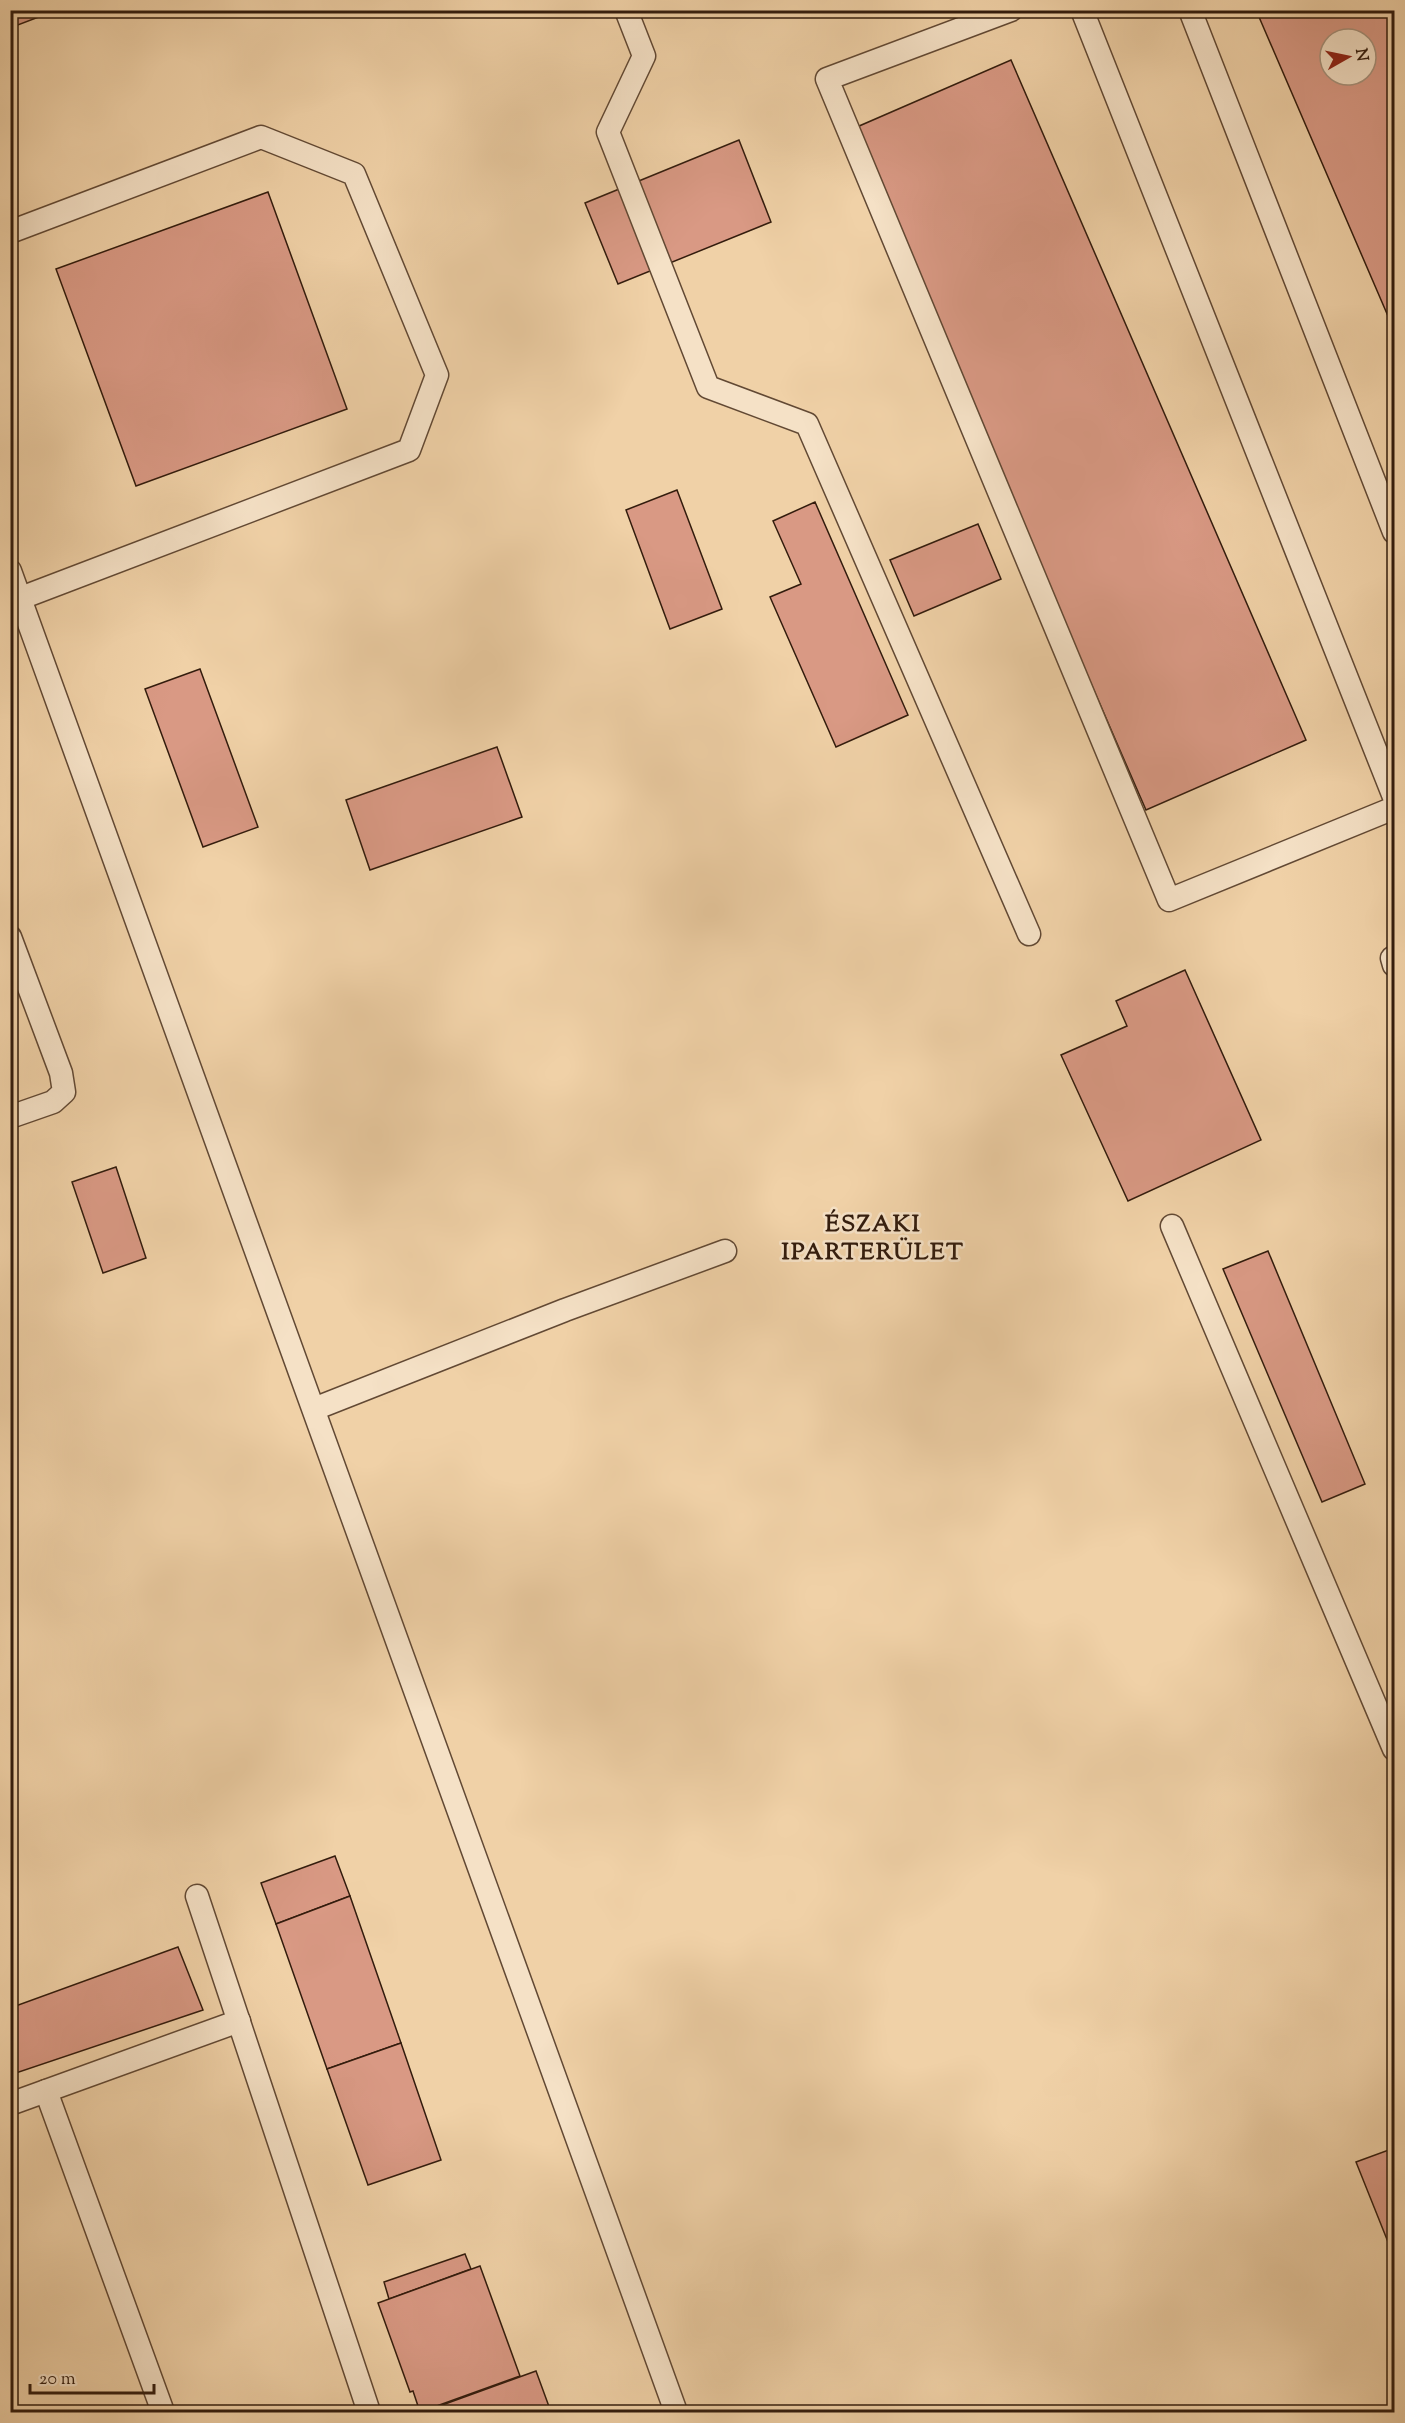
<svg xmlns="http://www.w3.org/2000/svg" width="1405" height="2423" viewBox="0 0 1405 2423" font-family="'Sorts Mill Goudy',serif">
	<style>
		.building { fill: #d99984; stroke: #331c0d; stroke-width: 1.5; fill-rule: evenodd }
		.lines { fill: none; stroke-linecap: round; stroke-linejoin: round }
		.lane-casing { stroke: #624934; stroke-width: 25 }
		.lane { stroke: #f5e1c6; stroke-width: 22 }
		.labels { text-anchor: middle; dominant-baseline: central; stroke-width: 5; stroke-linejoin: round; paint-order: stroke }
		.district-label { font-size: 24px; font-weight: bold; letter-spacing: 1.5px; fill: #331c0d; stroke: #f5e1c6 }
	</style>
	<rect width="100%" height="100%" fill="#f0d1a7"/>
	<filter id="stains"><feTurbulence type="fractalNoise" baseFrequency=".00333" numOctaves="4"/><feColorMatrix values="0 0 0 0 .2 0 0 0 0 .09 0 0 0 0 .02 0 0 0 .5 -.17"/></filter>
	<radialGradient id="worn" r=".72"><stop offset=".6" stop-color="#630" stop-opacity="0"/><stop offset="1" stop-color="#630" stop-opacity=".3"/></radialGradient>
	<g class="building">
		<path d="M10,10h47l-47,18z"/>
		<path d="M1256,10h132l6,15v305zM1330,39h36v36h-36z"/>
		<path d="M1011,60l295,680 -160,70 -296,-680z"/>
		<path d="M739,140l32,82 -153,62 -33,-81z"/>
		<path d="M268,192l79,217 -211,77 -80,-217z"/>
		<path d="M677,490l45,119 -52,20 -44,-119z"/>
		<path d="M815,502l93,213 -72,32 -66,-150 31,-13 -28,-63z"/>
		<path d="M978,524l23,55 -87,37 -24,-56z"/>
		<path d="M200,669l58,158 -55,20 -58,-158z"/>
		<path d="M497,747l25,70 -152,53 -24,-70z"/>
		<path d="M1185,970l76,170 -133,61 -67,-146 66,-29 -11,-25z"/>
		<path d="M116,1167l30,91 -43,15 -31,-91z"/>
		<path d="M1268,1251l97,233 -43,18 -99,-233z"/>
		<path d="M335,1856l15,40 -74,28 -15,-41z"/>
		<path d="M350,1896l51,147 -74,26 -51,-145z"/>
		<path d="M178,1947l25,63 -193,65v-67z"/>
		<path d="M401,2043l40,117 -73,25 -41,-116z"/>
		<path d="M1394,2148v109l-38,-95z"/>
		<path d="M465,2254l6,15 -82,30 -5,-17z"/>
		<path d="M480,2266l40,110 -100,36 -7,-21 -3,1 -32,-89z"/>
		<path d="M536,2371l15,41h-128z"/>
	</g>
	<g class="lines">
		<defs>
			<g id="lane">
				<path d="M626,10l18,46 -36,76 100,255 99,37 222,510"/>
				<path d="M1011,10l-184,69 342,821 225,-92"/>
				<path d="M1082,10l312,787"/>
				<path d="M1190,10l204,522"/>
				<path d="M10,232l251,-95 93,37 83,201 -28,75 -388,148"/>
				<path d="M10,571l666,1841"/>
				<path d="M10,937l51,136 3,19 -11,10 -43,15"/>
				<path d="M1394,957l-2,1 2,7"/>
				<path d="M1172,1226l222,523"/>
				<path d="M314,1409l251,-99 160,-59"/>
				<path d="M197,1896l172,516"/>
				<path d="M46,2091l117,321"/>
				<path d="M10,2104l229,-83"/>
			</g>
		</defs>
		<use href="#lane" class="lane-casing"/>
		<use href="#lane" class="lane"/>
	</g>
	<g class="labels">
		<g class="district-label">
			<text x="873" y="1225">ÉSZAKI<tspan x="873" dy="28">IPARTERÜLET</tspan></text>
		</g>
	</g>
	<rect width="1405" height="2423" fill="none" stroke="#f0d1a7" stroke-width="36"/>
	<rect x="12" y="12" width="1381" height="2399" fill="none" stroke="#331c0d" stroke-width="3"/>
	<rect x="18" y="18" width="1369" height="2387" fill="none" stroke="#331c0d" stroke-width="1.5"/>
	<g transform="translate(1348 57) rotate(81)"><circle r="28" fill="#f5e1c6" stroke="#a7927c" stroke-width="1.5"/>
	<path d="M0-4.5L10 22L0 15L-10 22Z" fill="#8f2418"/>
	<text y="-9" font-size="16" font-weight="bold" text-anchor="middle" fill="#331c0d">N</text>
	</g>
	<path d="M30 2384v9h124v-9" fill="none" stroke="#331c0d" stroke-width="3"/>
	<text x="39" y="2384" font-size="18" fill="#331c0d" stroke="#f5e1c6" stroke-width="4.5" paint-order="stroke">20 m</text>
	<rect width="100%" height="100%" filter="url(#stains)"/>
	<rect width="100%" height="100%" fill="url(#worn)"/>
</svg>
